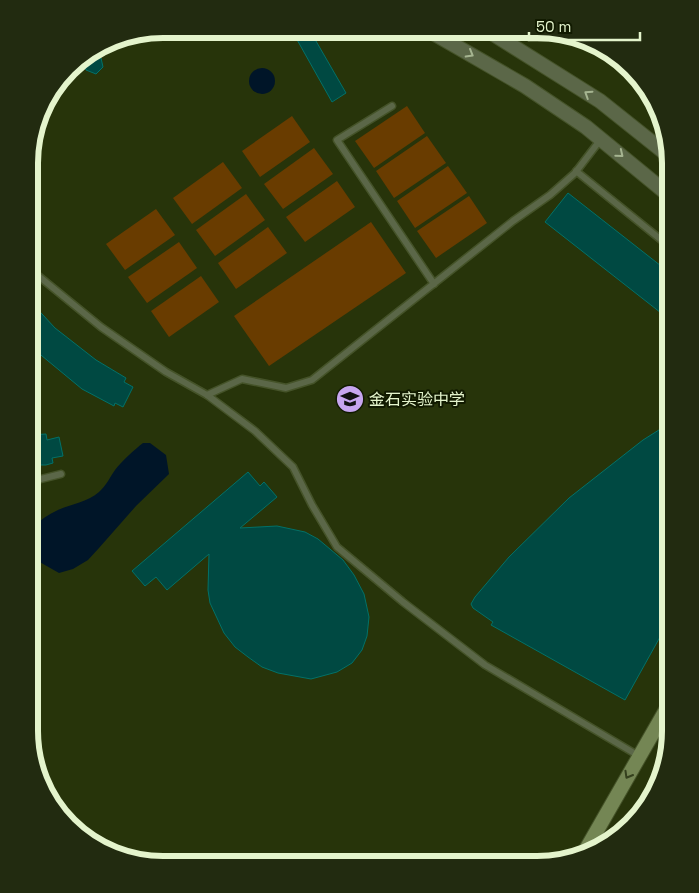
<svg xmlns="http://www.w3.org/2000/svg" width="699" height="893" viewBox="0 0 699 893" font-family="'Space Grotesk','Noto Sans SC',sans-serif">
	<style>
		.green { fill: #693c00 }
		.water { fill: #001528 }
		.building { fill: #004942; stroke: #027168 }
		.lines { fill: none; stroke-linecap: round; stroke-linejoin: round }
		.service-casing { stroke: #455329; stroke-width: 9 }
		.tertiary-casing { stroke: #455329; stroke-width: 16 }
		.secondary-casing { stroke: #455329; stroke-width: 16 }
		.service { stroke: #5b6748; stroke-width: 6 }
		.tertiary { stroke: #5b6748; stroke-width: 14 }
		.secondary { stroke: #748654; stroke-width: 14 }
		.oneway { stroke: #a6b591 }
		.oneway2 { stroke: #34401d }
		.labels { text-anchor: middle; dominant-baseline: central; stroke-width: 4; stroke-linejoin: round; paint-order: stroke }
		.poi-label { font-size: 16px; fill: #e4f4cc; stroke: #111a00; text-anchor: start }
		.rim { fill: none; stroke: #e4f4cc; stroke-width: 6 }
	</style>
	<rect width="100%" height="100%" fill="#27340a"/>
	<g class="green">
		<path d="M407,106l18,27 -51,35 -19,-27z"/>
		<path d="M292,116l18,26 -50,35 -18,-26z"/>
		<path d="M427,136l19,27 -52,35 -18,-27z"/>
		<path d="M314,148l19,26 -50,35 -19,-25z"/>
		<path d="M223,162l19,26 -50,36 -19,-26z"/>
		<path d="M448,166l19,27 -52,35 -18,-27z"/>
		<path d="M337,181l18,26 -50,35 -19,-25z"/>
		<path d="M246,194l19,26 -50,36 -19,-26z"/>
		<path d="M469,196l18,27 -51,35 -19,-27z"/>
		<path d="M156,209l19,26 -50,35 -19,-26z"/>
		<path d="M371,222l35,51 -137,93 -35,-50z"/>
		<path d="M268,227l19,26 -51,36 -18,-26z"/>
		<path d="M179,242l18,26 -50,35 -19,-26z"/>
		<path d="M201,276l18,26 -50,35 -18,-26z"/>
	</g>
	<g class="water">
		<circle cx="262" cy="81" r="13"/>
		<path d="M143,443h7l16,12 3,19 -33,32 -37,42 -11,12 -15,9 -14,4 -30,-17v-26c8,-6 16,-14 25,-18 15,-8 32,-9 45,-20 7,-6 11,-15 16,-22 6,-8 20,-21 28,-27z"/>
	</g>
	<g class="building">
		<path d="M291,29h18l37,64 -14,9z"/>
		<path d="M92,55l9,3 2,9 -7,7 -10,-4 -2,-8z"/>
		<path d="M568,193l102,80v47l-125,-98z"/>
		<path d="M30,301l25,27 41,32 30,18 -2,4 9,5 -10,20 -8,-4 -1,3 -32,-17 -52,-43z"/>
		<path d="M670,423v196l-45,81 -134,-75 2,-3 -20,-14 -2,-4 4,-7 34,-40 60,-59 74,-58z"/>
		<path d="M46,434l1,6 12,-3 4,19 -11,2 1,5 -7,2h-17v-30z"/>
		<path d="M248,472l12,14 4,-4 13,15 -37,31 37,-2 28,6 13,7 25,21 11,15 10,19 5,23 -2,19 -5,14 -10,13 -15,9 -26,7 -33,-6 -16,-6 -14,-10 -13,-10 -11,-14 -14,-30 -2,-13 1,-36 -42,36 -11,-13 -11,9 -13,-15z"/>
	</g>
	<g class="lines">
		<defs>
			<g id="service">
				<path d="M392,106l-55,34 97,144"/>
				<path d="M576,171l94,76"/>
				<path d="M30,264l6,10 65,53 65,45 41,23 48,36 38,36 19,38 25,42 66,55 82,63 154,91"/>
				<path d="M207,395l35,-16 44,9 26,-8 201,-159 37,-26 25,-22 26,-34"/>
				<path d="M29,482l32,-8"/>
			</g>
			<g id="tertiary">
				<path d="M428,30l97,56 61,41 84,69"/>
				<path d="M487,30l113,71 69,55"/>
			</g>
			<g id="secondary">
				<path d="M641,811l11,-20"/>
				<path d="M584,853l86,-150"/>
			</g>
		</defs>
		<use href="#service" class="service-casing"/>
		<use href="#tertiary" class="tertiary-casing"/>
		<use href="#secondary" class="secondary-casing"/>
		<use href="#service" class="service"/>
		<use href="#tertiary" class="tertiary"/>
		<use href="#secondary" class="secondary"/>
	</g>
	<defs><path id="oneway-chevron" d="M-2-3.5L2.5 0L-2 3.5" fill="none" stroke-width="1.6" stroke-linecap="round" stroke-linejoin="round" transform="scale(1.25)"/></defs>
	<g class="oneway">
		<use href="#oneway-chevron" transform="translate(470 54) rotate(30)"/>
		<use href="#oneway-chevron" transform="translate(588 94) rotate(-147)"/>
		<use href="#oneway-chevron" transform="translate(620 154) rotate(39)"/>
	</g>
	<use class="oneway2" href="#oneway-chevron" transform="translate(628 775) rotate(120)"/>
	<defs>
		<symbol id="school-disc" viewBox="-11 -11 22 22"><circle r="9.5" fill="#c7a6ef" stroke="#111a00"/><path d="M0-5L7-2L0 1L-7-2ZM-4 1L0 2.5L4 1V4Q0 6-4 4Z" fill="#111"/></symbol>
	</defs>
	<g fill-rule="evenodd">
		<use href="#school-disc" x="334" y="383" width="32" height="32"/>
	</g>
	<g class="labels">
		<g class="poi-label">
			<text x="369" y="399">金石实验中学</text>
		</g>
	</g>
	<path d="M0 0H699V893H0ZM163 38H537A125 125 0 0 1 662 163V731A125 125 0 0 1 537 856H163A125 125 0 0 1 38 731V163A125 125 0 0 1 163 38Z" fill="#222b10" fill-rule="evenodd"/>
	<path class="rim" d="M163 38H537A125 125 0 0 1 662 163V731A125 125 0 0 1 537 856H163A125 125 0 0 1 38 731V163A125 125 0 0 1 163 38Z"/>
	<path d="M529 32v8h111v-8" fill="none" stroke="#e4f4cc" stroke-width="2.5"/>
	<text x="536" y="32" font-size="15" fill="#e4f4cc" stroke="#111a00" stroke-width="4" paint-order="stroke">50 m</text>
</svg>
